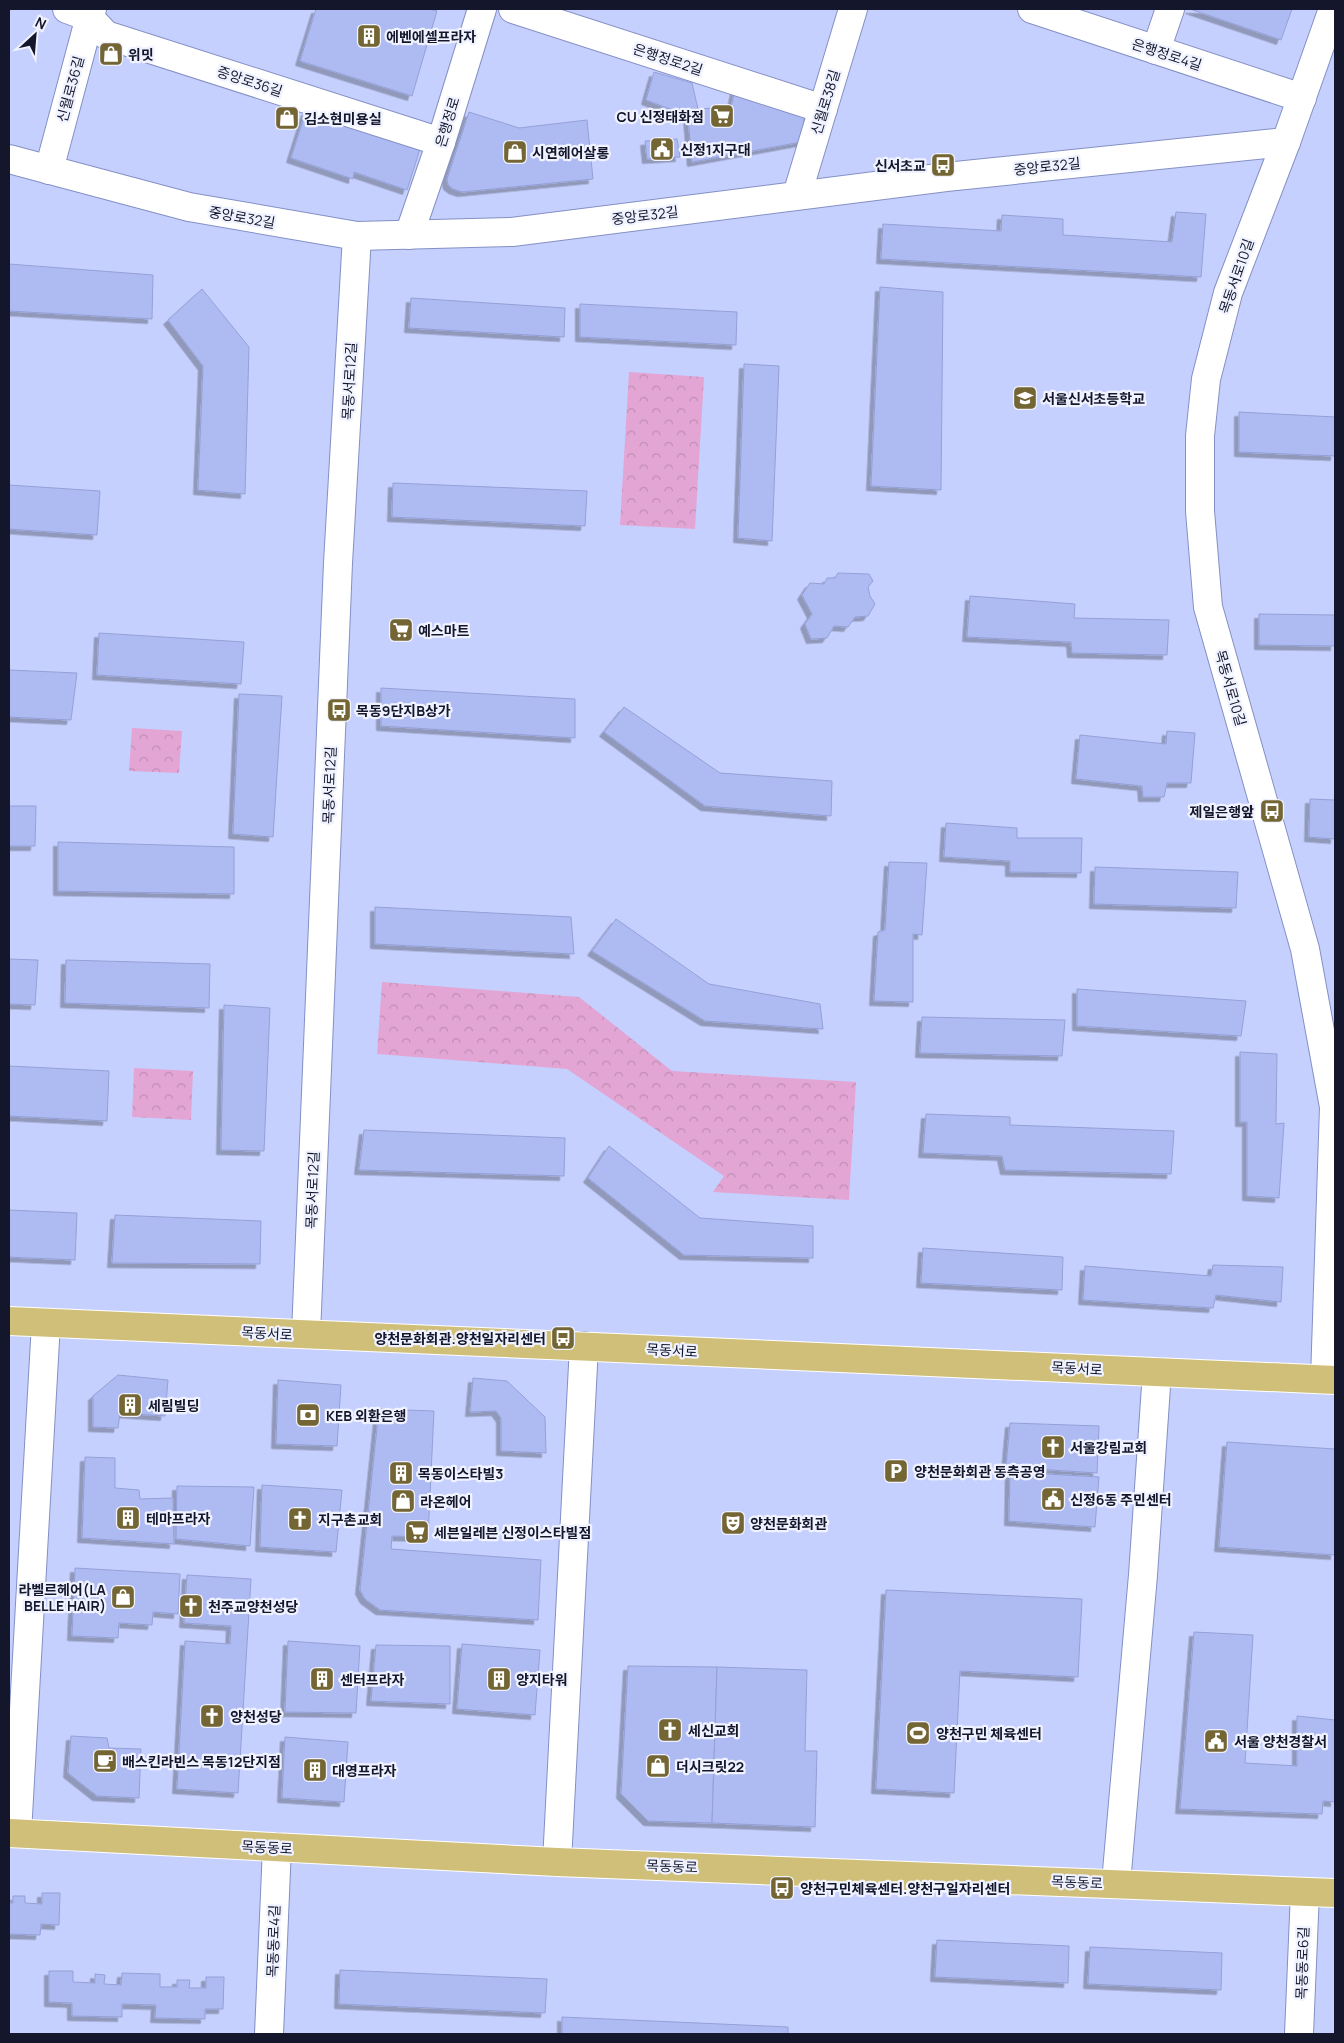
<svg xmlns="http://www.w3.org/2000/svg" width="1344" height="2043" viewBox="0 0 1344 2043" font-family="Manrope,'Noto Sans KR',sans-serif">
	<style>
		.park { fill: url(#park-crowns) }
		.building { fill: #aebbf3; stroke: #94a0d6; filter: url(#shadow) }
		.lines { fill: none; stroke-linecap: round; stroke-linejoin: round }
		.minor-casing { stroke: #8490c5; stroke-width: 30 }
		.major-casing { stroke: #fff; stroke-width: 30 }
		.minor { stroke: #fff; stroke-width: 28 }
		.major { stroke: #d0bf79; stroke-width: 28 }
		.labels { text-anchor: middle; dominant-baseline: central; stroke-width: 4.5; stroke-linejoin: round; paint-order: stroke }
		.poi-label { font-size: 14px; font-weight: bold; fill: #14172c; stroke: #f0f3ff; text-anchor: start }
		.street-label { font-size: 14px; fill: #14172c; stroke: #f0f3ff }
	</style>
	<defs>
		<pattern id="park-crowns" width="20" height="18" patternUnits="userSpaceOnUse" patternTransform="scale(1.25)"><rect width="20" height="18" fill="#e2a5d4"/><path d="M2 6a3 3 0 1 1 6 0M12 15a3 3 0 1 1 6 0" fill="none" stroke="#c18db6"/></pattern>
		<filter id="shadow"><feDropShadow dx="-4.5" dy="4.5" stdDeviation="0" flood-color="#0004"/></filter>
	</defs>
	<rect width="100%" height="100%" fill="#c6d0fe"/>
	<g class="park">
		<path d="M629,372l75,5 -9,152 -75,-4z"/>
		<path d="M132,728l50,3 -3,42 -50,-2z"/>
		<path d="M382,982l197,15 93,74 184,11 -7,118 -136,-8 11,-16 -157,-107 -190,-15z"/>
		<path d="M134,1068l59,3 -2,49 -59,-3z"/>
	</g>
	<g class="building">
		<path d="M316,9h113l8,2 -25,85 -112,-35z"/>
		<path d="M1190,9h102l-11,31z"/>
		<path d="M654,72l38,11 6,26 33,-2 4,-17 69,27v17l-3,8 -109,20 -4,-46 -42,-16z"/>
		<path d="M306,111l114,38 -13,41 -53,-18 -1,7 -62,-21z"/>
		<path d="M469,112l50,16 68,-8 6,59 -131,13 -9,-3 -5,-4 -1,-6z"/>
		<path d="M677,139l3,18 -33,2 -2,-18z"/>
		<path d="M1176,212l30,2 -5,63 -320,-18 2,-35 118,7 1,-16 61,4v16l109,7z"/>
		<path d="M9,264l144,11 -1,44 -143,-8z"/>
		<path d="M880,287l63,5 -2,198 -70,-4z"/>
		<path d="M202,289l47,58 -4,147 -47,-4 5,-124 -35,-46z"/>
		<path d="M411,298l154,10 -1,29 -155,-9z"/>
		<path d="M580,304l157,8 -1,33 -156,-8z"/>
		<path d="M744,364l35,2 -7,175 -34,-3z"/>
		<path d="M1239,412l96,5v39l-96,-4z"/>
		<path d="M393,483l194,8 -2,35 -193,-9z"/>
		<path d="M9,485l91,6 -3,44 -88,-6z"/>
		<path d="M838,573l31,1 4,7 -5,6 2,9 5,8 -7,12 -13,1 -7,10 -14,-1 -7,12 -16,1 -6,-15 7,-10 -10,-19 8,-12 14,1 3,-6h8z"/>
		<path d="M970,596l105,8 -1,14 95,2 -2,35 -95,-2 -1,-11 -104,-5z"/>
		<path d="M1259,614l76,1v31l-76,-1z"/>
		<path d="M99,633l145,9 -3,42 -144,-9z"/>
		<path d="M9,670l68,3 -6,47 -62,-3z"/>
		<path d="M381,688l194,11v39l-194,-12z"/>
		<path d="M239,694l43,2 -9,141 -40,-3z"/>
		<path d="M624,707l96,66 112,8 -1,35 -126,-10 -101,-74z"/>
		<path d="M1167,731l28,2 -4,50h-24l-3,14h-21l-1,-11 -66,-7 4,-44 86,9z"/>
		<path d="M1310,799l25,1v39l-26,-2z"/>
		<path d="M9,806h27l-1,40h-26z"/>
		<path d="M946,823l71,5v10h65l-1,35 -71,-1v-11l-66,-4z"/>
		<path d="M58,842l176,5v47l-176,-3z"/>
		<path d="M889,862l38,1 -5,72 -9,-1v68l-39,-1 4,-69 7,-2z"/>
		<path d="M1095,867l143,5 -2,36 -142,-4z"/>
		<path d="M375,907l196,10 3,37 -199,-10z"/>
		<path d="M616,919l93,65 111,20 3,25 -118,-8 -113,-70z"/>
		<path d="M9,959l29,1 -3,45 -26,-1z"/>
		<path d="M66,960l144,4 -1,44 -144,-5z"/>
		<path d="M1077,989l169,12 -5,35 -164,-10z"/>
		<path d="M224,1005l46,3 -6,143 -43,-1z"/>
		<path d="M922,1017l143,3 -3,36 -142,-3z"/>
		<path d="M1240,1052l37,2 -1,70 8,-1 -5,75 -32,-2v-74h-7z"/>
		<path d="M9,1066l100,5 -2,50 -98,-5z"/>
		<path d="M926,1114l84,3v8l164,6 -3,43 -166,-4 -3,-14 -79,-3z"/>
		<path d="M364,1130l201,8 -1,38 -205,-6z"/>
		<path d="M609,1146l91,72 113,8v32l-129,-3 -96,-77z"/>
		<path d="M9,1210l68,3 -2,47 -66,-3z"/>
		<path d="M115,1215l146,6 -1,43 -148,-1z"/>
		<path d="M923,1248l140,9 -1,33 -141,-7z"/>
		<path d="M1213,1265l70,2 -2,35 -65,-7 -3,13 -130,-8 2,-34 126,10z"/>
		<path d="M118,1375l50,5 -3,36 -45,-3 -2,15 -25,-1v-31z"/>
		<path d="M473,1378l34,3 38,36 1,36 -45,-2v-33l-5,-7 -26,1z"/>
		<path d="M278,1380l63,5 -4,61 -61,-2z"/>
		<path d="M379,1409l55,2 -6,126 -36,-1 -1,13 150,11 -3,60 -158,-10 -15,-11 -5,-9z"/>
		<path d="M1010,1423l89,3 -2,47 -91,-6z"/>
		<path d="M1227,1442l108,7v106l-116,-8z"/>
		<path d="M85,1457l30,1v30l24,2 1,9 33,-1 1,46 -92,-6z"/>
		<path d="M1010,1472l89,5 -4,50 -86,-6z"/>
		<path d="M262,1485l80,5 -6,62 -76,-5z"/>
		<path d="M177,1486l77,1 -4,59 -74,-7z"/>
		<path d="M75,1568l105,6 -2,40 -25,-2 -1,13 -33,-2 -1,15 -46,-2z"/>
		<path d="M187,1575l64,4 -13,214 -61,-4 8,-148 45,3 1,-18 -47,-3z"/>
		<path d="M886,1590l196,9 -4,78 -118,-6 -6,122 -78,-4z"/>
		<path d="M1194,1632l59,3 -8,128 52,3v-50l38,4v82l-12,-1 -1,13 -142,-5z"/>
		<path d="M288,1641l72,5 -4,67 -71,-1z"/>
		<path d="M462,1644l78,6 -5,65 -78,-6z"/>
		<path d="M376,1645l74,1v58l-79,-3z"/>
		<path d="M628,1666l89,1 -5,156 -64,-2 -27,-27z"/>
		<path d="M717,1667l90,3 -2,81h12l-2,76 -103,-4z"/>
		<path d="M71,1736l36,2 2,10 32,1 -2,49 -42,-2 -29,-23z"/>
		<path d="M285,1737l63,5 -4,60 -62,-4z"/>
		<path d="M42,1893h18l-1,32 -18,-1 -1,11 -31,-1v-31h4v-7h12v7l17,1z"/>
		<path d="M937,1940l132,6 -1,37 -133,-6z"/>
		<path d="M1090,1947l132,6 -1,37 -133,-6z"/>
		<path d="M340,1970l207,9 -2,34 -206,-9z"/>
		<path d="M49,1971h24v11l22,1v-9l10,1 -1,9 17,1 1,-12 38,1v13h17v-7h13l-1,8h17v-11h18l-1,32h-18v10l-50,-1 1,-13 -34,-1v13l-50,-1v-13l-23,-1z"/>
		<path d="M562,2017l226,10v7h-226z"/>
	</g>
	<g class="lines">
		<defs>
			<g id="minor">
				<path d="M67,9l22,8 17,18 335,107"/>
				<path d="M513,9l310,100"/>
				<path d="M1032,9l270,89"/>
				<path d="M1156,50l14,-41"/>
				<path d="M9,159l180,48 168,29 155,-4 434,-55 340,-35"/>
				<path d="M49,170l43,-161"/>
				<path d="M797,195l56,-186"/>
				<path d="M409,235l32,-93 41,-133"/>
				<path d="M306,1334l32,-771 19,-327"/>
				<path d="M1325,1379l9,-272 -29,-158 -97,-342 -8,-96v-75l6,-57 22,-86 58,-151 47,-133"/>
				<path d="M17,1833l29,-510"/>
				<path d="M557,1862l27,-516"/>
				<path d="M1116,1883l27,-308 14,-203"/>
				<path d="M269,2034l8,-187"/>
				<path d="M1299,2034l6,-142"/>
			</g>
			<g id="major">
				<path d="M9,1321l1326,59"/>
				<path d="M9,1833l548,29 778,31"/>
			</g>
		</defs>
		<use href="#minor" class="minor-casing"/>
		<use href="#major" class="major-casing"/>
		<use href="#minor" class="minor"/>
		<use href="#major" class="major"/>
	</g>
	<defs>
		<symbol id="building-square" viewBox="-11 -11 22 22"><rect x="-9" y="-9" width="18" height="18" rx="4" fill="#746634" stroke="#f0f3ff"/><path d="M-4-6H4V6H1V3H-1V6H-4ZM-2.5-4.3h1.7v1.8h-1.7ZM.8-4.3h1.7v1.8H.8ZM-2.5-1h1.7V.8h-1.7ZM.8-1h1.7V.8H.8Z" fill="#fff"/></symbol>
		<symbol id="shop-square" viewBox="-11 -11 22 22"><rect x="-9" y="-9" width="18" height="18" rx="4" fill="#746634" stroke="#f0f3ff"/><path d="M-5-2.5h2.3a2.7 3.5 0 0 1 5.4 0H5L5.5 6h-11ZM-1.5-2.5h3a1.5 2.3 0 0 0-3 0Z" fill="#fff"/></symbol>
		<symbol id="supermarket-square" viewBox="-11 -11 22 22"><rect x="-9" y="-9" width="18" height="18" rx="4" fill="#746634" stroke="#f0f3ff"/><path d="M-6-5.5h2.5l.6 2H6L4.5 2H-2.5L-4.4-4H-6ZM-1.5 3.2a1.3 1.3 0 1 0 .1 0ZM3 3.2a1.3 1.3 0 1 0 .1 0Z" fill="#fff"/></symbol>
		<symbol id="civic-square" viewBox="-11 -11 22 22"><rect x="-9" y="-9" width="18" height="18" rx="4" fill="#746634" stroke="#f0f3ff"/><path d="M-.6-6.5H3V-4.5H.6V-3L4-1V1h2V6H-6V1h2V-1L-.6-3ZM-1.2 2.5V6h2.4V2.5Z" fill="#fff"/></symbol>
		<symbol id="bus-square" viewBox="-11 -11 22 22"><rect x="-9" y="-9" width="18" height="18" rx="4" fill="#746634" stroke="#f0f3ff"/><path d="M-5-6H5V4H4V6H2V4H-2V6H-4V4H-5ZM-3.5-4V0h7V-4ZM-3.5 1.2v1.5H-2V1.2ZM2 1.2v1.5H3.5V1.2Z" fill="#fff"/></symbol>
		<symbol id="school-square" viewBox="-11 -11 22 22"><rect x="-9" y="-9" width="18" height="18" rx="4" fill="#746634" stroke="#f0f3ff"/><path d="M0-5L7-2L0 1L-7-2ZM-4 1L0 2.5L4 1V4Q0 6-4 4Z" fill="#fff"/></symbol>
		<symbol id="bank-square" viewBox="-11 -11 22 22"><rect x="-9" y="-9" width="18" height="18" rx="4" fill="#746634" stroke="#f0f3ff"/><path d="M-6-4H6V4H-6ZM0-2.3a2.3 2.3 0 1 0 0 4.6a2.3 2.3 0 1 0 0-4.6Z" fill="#fff"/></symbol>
		<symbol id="church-square" viewBox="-11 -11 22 22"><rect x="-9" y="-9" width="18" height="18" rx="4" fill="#746634" stroke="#f0f3ff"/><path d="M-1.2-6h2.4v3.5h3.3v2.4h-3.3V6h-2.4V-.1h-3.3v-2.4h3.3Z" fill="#fff"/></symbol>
		<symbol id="parking-square" viewBox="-11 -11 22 22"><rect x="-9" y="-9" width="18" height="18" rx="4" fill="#746634" stroke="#f0f3ff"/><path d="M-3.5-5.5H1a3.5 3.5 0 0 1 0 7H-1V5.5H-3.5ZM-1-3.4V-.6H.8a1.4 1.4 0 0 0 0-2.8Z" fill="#fff"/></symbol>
		<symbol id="theatre-square" viewBox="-11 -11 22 22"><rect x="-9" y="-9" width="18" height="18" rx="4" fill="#746634" stroke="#f0f3ff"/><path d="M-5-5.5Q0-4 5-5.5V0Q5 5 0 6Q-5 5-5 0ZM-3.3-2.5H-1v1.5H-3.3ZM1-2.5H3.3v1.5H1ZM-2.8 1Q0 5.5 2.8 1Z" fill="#fff"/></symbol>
		<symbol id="stadium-square" viewBox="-11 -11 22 22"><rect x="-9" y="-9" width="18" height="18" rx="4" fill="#746634" stroke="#f0f3ff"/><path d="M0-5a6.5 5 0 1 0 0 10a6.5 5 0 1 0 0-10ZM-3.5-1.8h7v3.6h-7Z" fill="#fff"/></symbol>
		<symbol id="cafe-square" viewBox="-11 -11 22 22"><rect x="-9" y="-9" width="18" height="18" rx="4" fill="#746634" stroke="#f0f3ff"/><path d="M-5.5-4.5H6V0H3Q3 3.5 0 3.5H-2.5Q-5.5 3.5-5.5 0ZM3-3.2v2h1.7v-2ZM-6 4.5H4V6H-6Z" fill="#fff"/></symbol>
	</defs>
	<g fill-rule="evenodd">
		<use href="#building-square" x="355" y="22" width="28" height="28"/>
		<use href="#shop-square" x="97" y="40" width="28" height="28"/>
		<use href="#supermarket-square" x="708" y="102" width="28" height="28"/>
		<use href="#shop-square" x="273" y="104" width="28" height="28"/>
		<use href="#civic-square" x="648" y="135" width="28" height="28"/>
		<use href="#shop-square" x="501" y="138" width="28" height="28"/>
		<use href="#bus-square" x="929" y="151" width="28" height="28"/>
		<use href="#school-square" x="1011" y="384" width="28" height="28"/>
		<use href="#supermarket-square" x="387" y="616" width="28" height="28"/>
		<use href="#bus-square" x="325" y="696" width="28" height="28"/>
		<use href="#bus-square" x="1258" y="797" width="28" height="28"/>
		<use href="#bus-square" x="549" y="1324" width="28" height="28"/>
		<use href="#building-square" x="116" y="1391" width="28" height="28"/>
		<use href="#bank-square" x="294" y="1401" width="28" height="28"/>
		<use href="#church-square" x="1039" y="1433" width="28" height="28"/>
		<use href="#parking-square" x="882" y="1457" width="28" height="28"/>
		<use href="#building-square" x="387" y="1459" width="28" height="28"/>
		<use href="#civic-square" x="1039" y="1485" width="28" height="28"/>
		<use href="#shop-square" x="389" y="1487" width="28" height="28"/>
		<use href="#building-square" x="114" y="1504" width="28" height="28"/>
		<use href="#church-square" x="286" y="1505" width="28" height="28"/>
		<use href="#theatre-square" x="719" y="1509" width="28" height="28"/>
		<use href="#supermarket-square" x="403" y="1518" width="28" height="28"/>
		<use href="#shop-square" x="109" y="1583" width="28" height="28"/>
		<use href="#church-square" x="177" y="1592" width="28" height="28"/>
		<use href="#building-square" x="308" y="1665" width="28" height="28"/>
		<use href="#building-square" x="485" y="1665" width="28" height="28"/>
		<use href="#church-square" x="198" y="1702" width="28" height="28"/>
		<use href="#church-square" x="656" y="1716" width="28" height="28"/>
		<use href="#stadium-square" x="904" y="1719" width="28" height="28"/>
		<use href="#civic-square" x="1202" y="1727" width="28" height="28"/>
		<use href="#cafe-square" x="91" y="1747" width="28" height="28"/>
		<use href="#shop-square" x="644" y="1752" width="28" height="28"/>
		<use href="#building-square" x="301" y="1756" width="28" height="28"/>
		<use href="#bus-square" x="768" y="1874" width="28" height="28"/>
	</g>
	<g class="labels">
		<g class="poi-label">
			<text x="386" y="36">에벤에셀프라자</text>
			<text x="128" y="54">위밋</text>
			<text x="704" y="116" text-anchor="end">CU 신정태화점</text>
			<text x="304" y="118">김소현미용실</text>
			<text x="680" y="149">신정1지구대</text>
			<text x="532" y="152">시연헤어살롱</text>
			<text x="926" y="165" text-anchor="end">신서초교</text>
			<text x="1042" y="398">서울신서초등학교</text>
			<text x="418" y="630">예스마트</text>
			<text x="356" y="710">목동9단지B상가</text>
			<text x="1254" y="811" text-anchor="end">제일은행앞</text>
			<text x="546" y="1338" text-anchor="end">양천문화회관.양천일자리센터</text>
			<text x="148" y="1405">세림빌딩</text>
			<text x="326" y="1415">KEB 외환은행</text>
			<text x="1070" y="1447">서울강림교회</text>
			<text x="914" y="1471">양천문화회관 동측공영</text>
			<text x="418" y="1473">목동이스타빌3</text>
			<text x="1070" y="1499">신정6동 주민센터</text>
			<text x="420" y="1501">라온헤어</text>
			<text x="146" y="1518">테마프라자</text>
			<text x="318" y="1519">지구촌교회</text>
			<text x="750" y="1523">양천문화회관</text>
			<text x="434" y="1532">세븐일레븐 신정이스타빌점</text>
			<text x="106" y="1589" text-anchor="end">라벨르헤어(LA<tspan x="106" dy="16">BELLE HAIR)</tspan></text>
			<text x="208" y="1606">천주교양천성당</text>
			<text x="340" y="1679">센터프라자</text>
			<text x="516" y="1679">양지타워</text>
			<text x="230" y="1716">양천성당</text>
			<text x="688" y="1730">세신교회</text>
			<text x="936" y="1733">양천구민 체육센터</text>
			<text x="1234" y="1741">서울 양천경찰서</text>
			<text x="122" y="1761">배스킨라빈스 목동12단지점</text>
			<text x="676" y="1766">더시크릿22</text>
			<text x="332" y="1770">대영프라자</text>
			<text x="800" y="1888">양천구민체육센터.양천구일자리센터</text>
		</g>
		<g class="street-label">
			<text transform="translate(1167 54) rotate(18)">은행정로4길</text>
			<text transform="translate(668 59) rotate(18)">은행정로2길</text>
			<text transform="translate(250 81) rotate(18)">중앙로36길</text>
			<text transform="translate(70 89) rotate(-75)">신월로36길</text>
			<text transform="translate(825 102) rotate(-73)">신월로38길</text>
			<text transform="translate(447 122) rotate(-73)">은행정로</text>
			<text transform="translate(1047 166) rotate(-6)">중앙로32길</text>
			<text transform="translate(645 215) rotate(-7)">중앙로32길</text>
			<text transform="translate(242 217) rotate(10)">중앙로32길</text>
			<text transform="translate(1236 276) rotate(-71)">목동서로10길</text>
			<text transform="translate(349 381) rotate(-87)">목동서로12길</text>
			<text transform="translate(1231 688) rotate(74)">목동서로10길</text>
			<text transform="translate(329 785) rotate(-88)">목동서로12길</text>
			<text transform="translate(312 1190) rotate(-88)">목동서로12길</text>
			<text transform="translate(267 1333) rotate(3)">목동서로</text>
			<text transform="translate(672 1350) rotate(3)">목동서로</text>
			<text transform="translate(1077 1368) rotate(3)">목동서로</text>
			<text transform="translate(267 1847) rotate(3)">목동동로</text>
			<text transform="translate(672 1866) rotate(2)">목동동로</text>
			<text transform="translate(1077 1882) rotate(2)">목동동로</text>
			<text transform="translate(273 1941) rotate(-88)">목동동로4길</text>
			<text transform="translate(1302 1963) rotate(-88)">목동동로6길</text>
		</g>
	</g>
	<rect width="1344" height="2043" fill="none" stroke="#14172c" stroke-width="20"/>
	<g transform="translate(35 35) rotate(26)" stroke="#f0f3ff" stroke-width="4" paint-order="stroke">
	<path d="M0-4L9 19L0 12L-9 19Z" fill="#14172c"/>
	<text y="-8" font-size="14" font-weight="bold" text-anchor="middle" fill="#14172c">N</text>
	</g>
</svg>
